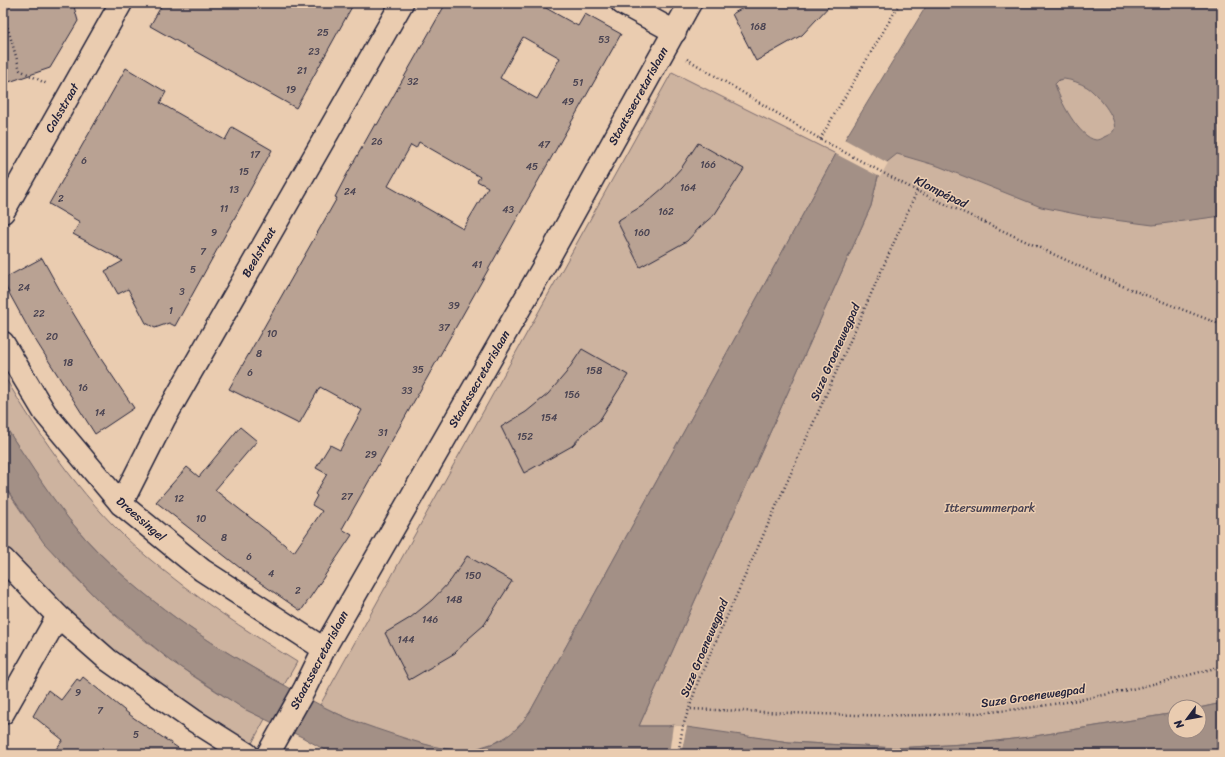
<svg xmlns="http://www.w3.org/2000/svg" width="1225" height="757" viewBox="0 0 1225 757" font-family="Sriracha,sans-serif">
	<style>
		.green { fill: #cdb39f; stroke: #786a6d }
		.water { fill: #a39086; stroke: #6f6468; fill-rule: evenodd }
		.pier { fill: #eaccb0 }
		.building { fill: #b9a293; stroke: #22223b; fill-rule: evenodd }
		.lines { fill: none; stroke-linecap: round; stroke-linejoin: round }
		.minor-casing { stroke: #22223b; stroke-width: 25 }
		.path { stroke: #22223b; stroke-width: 2.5; stroke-dasharray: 1 3; stroke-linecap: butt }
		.minor { stroke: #eaccb0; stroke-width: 22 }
		.labels { text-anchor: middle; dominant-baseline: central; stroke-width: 3; stroke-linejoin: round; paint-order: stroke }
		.number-label { font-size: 10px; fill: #484251 }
		.street-label { font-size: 12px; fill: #22223b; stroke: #eaccb0 }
		.park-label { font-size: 12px; fill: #443f4f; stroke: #eaccb0 }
	</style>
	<rect width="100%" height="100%" fill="#eaccb0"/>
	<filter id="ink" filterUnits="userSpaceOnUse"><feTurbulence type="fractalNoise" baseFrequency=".025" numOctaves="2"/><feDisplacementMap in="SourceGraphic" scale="8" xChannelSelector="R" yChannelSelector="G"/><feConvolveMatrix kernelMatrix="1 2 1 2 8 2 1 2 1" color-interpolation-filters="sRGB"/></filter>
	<g filter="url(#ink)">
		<g class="green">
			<path d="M928,3h294v700l-23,5 -24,-1v6l-146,24 -49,6 -84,5 -107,-6 -120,-16h-30l232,-520 4,-18z"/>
			<path d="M672,72l164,82 -306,558c-13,19 -23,28 -46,34 -3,1 -8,3 -11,4 -43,3 -115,-25 -153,-45z"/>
			<path d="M3,374c38,65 86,134 143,182 47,40 99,74 151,106l-13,23c-81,-43 -164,-100 -221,-173 -21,-27 -39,-57 -58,-86l-2,-4z"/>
			<path d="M3,484c50,81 123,148 202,200 20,13 39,25 60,35l-15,28 -123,-82 -110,-102 -14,-16z"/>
		</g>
		<path class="water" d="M928,3h294v213l-69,9 -62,-8 -50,-10 -103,-41 -41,-12 -10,8 -9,14 -7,30 -232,520h29l5,-1 116,17 107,6 84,-5 49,-6 146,-24v18h24v-23l23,-5v49l-4,2h-886l-30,-17 -58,-28 -73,-48 -73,-61 -54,-57 -41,-59v-62c7,12 15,24 23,36 22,34 45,67 73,95 55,54 119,97 187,133 16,9 33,19 50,27 17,8 35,14 53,20 24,8 59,20 84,17 5,-1 9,-3 13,-4 22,-7 31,-16 44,-34l306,-558zM1064,79c8,1 16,4 23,8 9,6 31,31 27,43 -2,4 -6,5 -10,7 -2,2 -5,3 -8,3 -17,-2 -37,-41 -41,-56l4,-4z"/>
		<g class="pier">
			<path d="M844,139l44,24 -8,14 -46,-24z"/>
			<path d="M673,725l14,1 -6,28h-12z"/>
		</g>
		<g class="building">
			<path d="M3,3h70l5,18 -28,47 -47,16z"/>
			<path d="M163,3h191l-58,105 -146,-82z"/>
			<path d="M446,3h91l41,23 7,-12 36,20 -279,495 10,6 -51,76 -52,-36 -93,-73 31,-35 12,10 41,-50 17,14 -42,49 79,62 28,-41 -10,-6 5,-9 -2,-2 12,-20 -11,-6 14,-23 10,5 22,-40 -42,-23 -21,37 -70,-35 108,-191 -2,-1 11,-21 29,-52 2,1zM523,37l37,21 -23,41 -37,-21zM419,142l61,35 -3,4 11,6 -25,42 -75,-43 23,-41 5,3z"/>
			<path d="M752,3h80l-30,32 -46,26 -24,-47z"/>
			<path d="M126,68l40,24 -6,11 65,37 7,-13 40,23 -97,176 -6,-3 -14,5 -9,-5 -18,-34 -10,5 -13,-23 18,-10 -50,-27 7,-12 -31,-18z"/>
			<path d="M698,143l46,26 -29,45 -15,13 -13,14 -47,26 -23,-46 25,-15 21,-18 19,-21z"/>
			<path d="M42,258l25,45 34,56 33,49 -39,26 -64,-101 -28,-51v-3z"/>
			<path d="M582,349l46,26 -29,46 -15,12 -12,13 -48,27 -23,-46 25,-15 22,-18 18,-21z"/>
			<path d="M467,556l45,25 -28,44 -16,14 -13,14 -46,27 -24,-47 25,-15 22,-18 19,-20z"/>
			<path d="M83,677l51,41 53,36h-135l11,-14 -30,-24 15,-26 13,10 16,-21 3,2z"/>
		</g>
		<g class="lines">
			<defs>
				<g id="minor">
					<path d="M622,3l53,29"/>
					<path d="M3,212l118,-209"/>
					<path d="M3,343l42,70 76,91 81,66 122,79"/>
					<path d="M121,504l43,-85 238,-416"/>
					<path d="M3,559l55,57 50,44 85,60 54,34"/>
					<path d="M3,713l55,-97"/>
					<path d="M268,754l36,-64 20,-41 224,-390 142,-256"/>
				</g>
			</defs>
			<use href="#minor" class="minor-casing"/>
			<g class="path">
				<path d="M3,12l17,58 27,14"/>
				<path d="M687,59l133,80 97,52 203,94 102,40"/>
				<path d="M820,139l80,-136"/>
				<path d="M917,191l-218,488 -10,30c89,3 179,9 269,5 89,-4 178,-24 264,-48"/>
				<path d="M678,754l5,-28 6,-17"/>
			</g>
			<use href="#minor" class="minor"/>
		</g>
	</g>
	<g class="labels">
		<g class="number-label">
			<text x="758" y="27">168</text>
			<text x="323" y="33">25</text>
			<text x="604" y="40">53</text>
			<text x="314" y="52">23</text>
			<text x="302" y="71">21</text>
			<text x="413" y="82">32</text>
			<text x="578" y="83">51</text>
			<text x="291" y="90">19</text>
			<text x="568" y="102">49</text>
			<text x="377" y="142">26</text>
			<text x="544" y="145">47</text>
			<text x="255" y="155">17</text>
			<text x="84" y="161">6</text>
			<text x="708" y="165">166</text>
			<text x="532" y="167">45</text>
			<text x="244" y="172">15</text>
			<text x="688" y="188">164</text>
			<text x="234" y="190">13</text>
			<text x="350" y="192">24</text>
			<text x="61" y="199">2</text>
			<text x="224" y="209">11</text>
			<text x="508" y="210">43</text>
			<text x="666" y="212">162</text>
			<text x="214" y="233">9</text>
			<text x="642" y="233">160</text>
			<text x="203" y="252">7</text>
			<text x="477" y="265">41</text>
			<text x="193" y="270">5</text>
			<text x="24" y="288">24</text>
			<text x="182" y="292">3</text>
			<text x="454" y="306">39</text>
			<text x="171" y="311">1</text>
			<text x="39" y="314">22</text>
			<text x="444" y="328">37</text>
			<text x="272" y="334">10</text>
			<text x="52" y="337">20</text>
			<text x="259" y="354">8</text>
			<text x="68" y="363">18</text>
			<text x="418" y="370">35</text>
			<text x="594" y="371">158</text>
			<text x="250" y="373">6</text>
			<text x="83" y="388">16</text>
			<text x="407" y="391">33</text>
			<text x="572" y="395">156</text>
			<text x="100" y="413">14</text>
			<text x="549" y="418">154</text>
			<text x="383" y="433">31</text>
			<text x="525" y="437">152</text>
			<text x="371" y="455">29</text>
			<text x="347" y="497">27</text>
			<text x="179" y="499">12</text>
			<text x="201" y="519">10</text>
			<text x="224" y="538">8</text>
			<text x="249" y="557">6</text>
			<text x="271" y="574">4</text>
			<text x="473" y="576">150</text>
			<text x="298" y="591">2</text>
			<text x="454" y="600">148</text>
			<text x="430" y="620">146</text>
			<text x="406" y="640">144</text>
			<text x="78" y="693">9</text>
			<text x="100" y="711">7</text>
			<text x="136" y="735">5</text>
		</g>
		<g class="street-label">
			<text transform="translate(638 96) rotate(-61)">Staatssecretarislaan</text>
			<text transform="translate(62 108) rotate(-60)">Calsstraat</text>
			<text transform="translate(941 192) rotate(26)">Klompépad</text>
			<text transform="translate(259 252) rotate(-60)">Beelstraat</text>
			<text transform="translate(835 352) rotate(-66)">Suze Groenewegpad</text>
			<text transform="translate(479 379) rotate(-60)">Staatssecretarislaan</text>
			<text transform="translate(141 519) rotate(41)">Dreessingel</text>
			<text transform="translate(704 648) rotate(-67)">Suze Groenewegpad</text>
			<text transform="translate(319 660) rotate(-62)">Staatssecretarislaan</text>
			<text transform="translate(1033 696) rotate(-8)">Suze Groenewegpad</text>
		</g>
		<g class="park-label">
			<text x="990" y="508">Ittersummerpark</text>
		</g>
	</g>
	<rect width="1225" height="757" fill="none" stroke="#eaccb0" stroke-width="16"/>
	<rect x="8" y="8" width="1209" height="741" fill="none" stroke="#22223b" stroke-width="1.5" filter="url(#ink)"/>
	<g transform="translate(1187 719) rotate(238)"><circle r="19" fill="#eaccb0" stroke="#9a8881"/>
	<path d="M0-3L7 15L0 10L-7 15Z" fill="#22223b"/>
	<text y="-6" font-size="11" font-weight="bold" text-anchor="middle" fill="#22223b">N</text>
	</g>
</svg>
